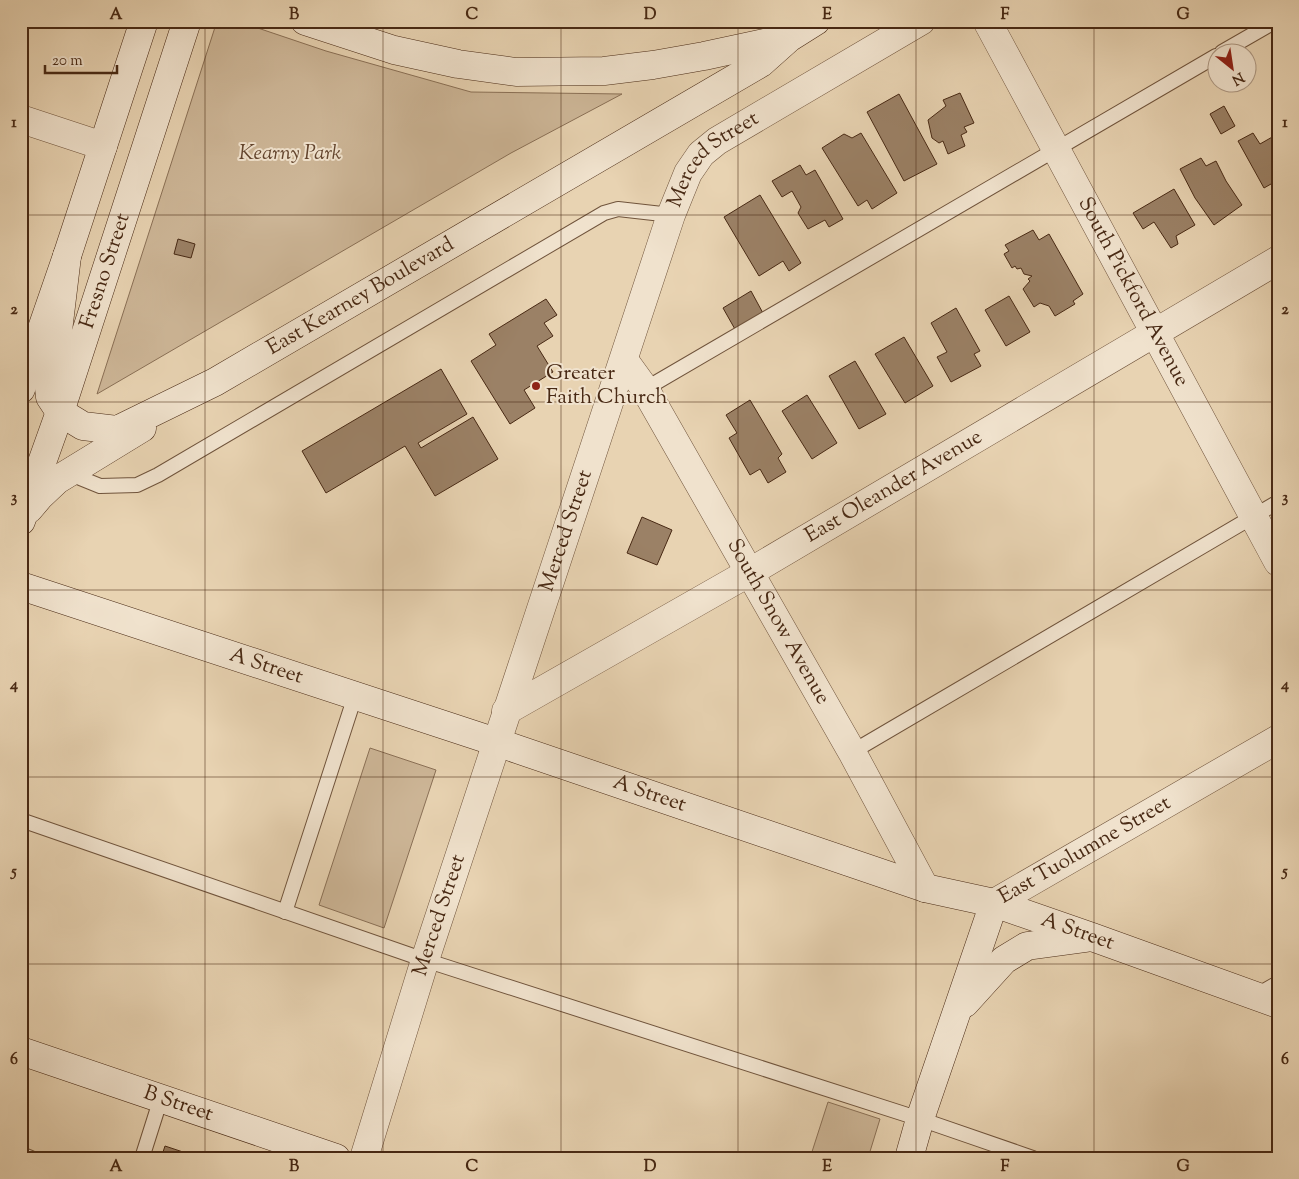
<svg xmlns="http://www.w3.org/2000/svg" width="1299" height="1179" viewBox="0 0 1299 1179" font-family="'Sorts Mill Goudy',serif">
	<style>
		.green { fill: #cdb697; stroke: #8a7056 }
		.building { fill: #9b8166; stroke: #482914 }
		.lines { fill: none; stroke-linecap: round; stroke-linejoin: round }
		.lane-casing { stroke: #70543c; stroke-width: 16 }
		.street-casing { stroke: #70543c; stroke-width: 29 }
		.secondary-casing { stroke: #482914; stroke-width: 29 }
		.lane { stroke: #f0e2cd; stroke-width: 14 }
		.street { stroke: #f0e2cd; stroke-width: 28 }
		.secondary { stroke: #f0e2cd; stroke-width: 28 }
		.grid { fill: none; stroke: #482914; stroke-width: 1; stroke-opacity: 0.55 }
		.poi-dot { fill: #8f2418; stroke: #f0e2cd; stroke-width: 2 }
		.labels { text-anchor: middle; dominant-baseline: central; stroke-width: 4; stroke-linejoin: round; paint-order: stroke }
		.park-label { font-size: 21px; font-style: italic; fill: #63452e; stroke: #f0e2cd }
		.street-label { font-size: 21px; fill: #482914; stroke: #f0e2cd }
		.poi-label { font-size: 21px; fill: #482914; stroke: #f0e2cd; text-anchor: start }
		.neatline { fill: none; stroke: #482914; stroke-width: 2 }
		.grid-label { font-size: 16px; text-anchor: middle; font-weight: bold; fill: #482914 }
	</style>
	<rect width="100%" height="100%" fill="#e8d3b2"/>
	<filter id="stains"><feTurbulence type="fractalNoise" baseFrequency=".004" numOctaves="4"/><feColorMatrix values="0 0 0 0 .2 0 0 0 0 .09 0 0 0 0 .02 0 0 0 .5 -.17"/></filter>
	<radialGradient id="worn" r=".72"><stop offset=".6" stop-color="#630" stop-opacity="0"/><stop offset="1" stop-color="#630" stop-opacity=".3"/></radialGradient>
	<g class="green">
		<path d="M217,21h20l89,30 145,41 151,2 -111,59 -414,241z"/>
		<path d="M370,748l66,22 -52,158 -65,-23z"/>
		<path d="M828,1102l52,17 -12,39h-58z"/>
	</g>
	<g class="building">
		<path d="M960,93l14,30 -10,4 3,5 -6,3 4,11 -17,8 -5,-13 -4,2 -7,-5 -4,-18 18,-14 -3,-6z"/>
		<path d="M899,94l38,70 -33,17 -37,-69z"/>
		<path d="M1224,106l11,20 -14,8 -11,-20z"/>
		<path d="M1278,114v14l-6,-11z"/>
		<path d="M861,133l36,60 -25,16 -5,-9 -9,6 -36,-58 22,-14 8,4z"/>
		<path d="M1253,133l7,11 14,-8 4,6v38l-14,8 -26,-47z"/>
		<path d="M1201,158l5,8 10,-5 10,20 16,24 -28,20 -19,-27 -15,-29z"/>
		<path d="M800,165l6,10 9,-5 28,49 -14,8 -4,-7 -17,9 -10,-16 3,-6 -9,-16 -10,6 -10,-16z"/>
		<path d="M1174,189l21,36 -19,11 2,8 -7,4 -17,-26 -11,7 -10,-16z"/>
		<path d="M760,195l41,68 -12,8 -6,-10 -24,15 -35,-59z"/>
		<path d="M1033,230l6,10 10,-6 34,60 -10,7 2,3 -20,12 -6,-10 -9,-3 -6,4 -11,-18 7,-8 -2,-2 4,-3 -8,-2 -3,-6 -4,1 -2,-3 -3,2 -8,-14 5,-3 -4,-6z"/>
		<path d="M178,239l17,5 -4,14 -17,-4z"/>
		<path d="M751,291l13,24 -28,16 -13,-23z"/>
		<path d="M1009,296l21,36 -24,14 -21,-36z"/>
		<path d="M546,299l11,16 -13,8 9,13 -16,10 16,26 -29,18 11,18 -25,16 -39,-63 25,-16 -7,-11z"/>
		<path d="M956,308l24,43 -6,3 7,12 -30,16 -14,-25 10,-5 -16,-29z"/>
		<path d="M904,337l29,49 -28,17 -30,-49z"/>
		<path d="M855,361l31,53 -27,15 -30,-53z"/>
		<path d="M441,369l26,45 -49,29 3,5 52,-31 25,42 -63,37 -30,-50 -79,47 -24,-42z"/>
		<path d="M807,395l30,48 -25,16 -30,-48z"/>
		<path d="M750,400l32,54 -4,4 8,14 -18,11 -8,-14 -10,6 -21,-37 8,-5 -11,-18z"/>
		<path d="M642,517l30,13 -15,35 -30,-12z"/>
		<path d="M165,1146l36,12h-40z"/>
	</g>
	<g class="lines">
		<defs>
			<g id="lane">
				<path d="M1222,52l54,-31"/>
				<path d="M645,389l571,-333"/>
				<path d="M68,473l32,13 37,-1 21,-10 446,-262 14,-4 53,6"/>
				<path d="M852,752l426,-250"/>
				<path d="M21,820l404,140 495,159 113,39"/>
				<path d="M285,912l70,-216"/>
				<path d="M1255,996l23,-13"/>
				<path d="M21,1154l10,4"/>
				<path d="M142,1158l19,-60"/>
			</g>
			<g id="street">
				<path id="s1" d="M987,21l291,541"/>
				<path d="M21,119l82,27"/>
				<path id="s2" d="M624,360l21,29 207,363 73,136"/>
				<path id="s3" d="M506,711l244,-139 528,-312"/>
				<path id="s4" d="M994,903l284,-164"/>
				<path id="s5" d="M364,1158l61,-198 246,-745 17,-42 13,-19 16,-13 204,-120"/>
			</g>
			<g id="secondary">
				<path d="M305,21l89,29 64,14 58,8 88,-1 49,-6 51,-9 83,-18"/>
				<path id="s6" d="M67,256l-12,100 -7,22 2,19 10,15 23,14 34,4 98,-48 546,-319 28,-25 27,-17"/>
				<path d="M21,389l46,-133 77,-235"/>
				<path d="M29,509l11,-13 17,-16 85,-52"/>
				<path id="s7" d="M21,521l39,-109 127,-391"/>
				<path id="s8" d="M21,586l475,156 429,146 69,15 98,34 186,67"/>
				<path d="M965,1003l39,-43 23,-14 59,-8"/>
				<path id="s9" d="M21,1051l315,107"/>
				<path d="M909,1158l11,-39 74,-216"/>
			</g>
		</defs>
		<use href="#lane" class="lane-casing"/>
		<use href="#street" class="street-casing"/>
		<use href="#secondary" class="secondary-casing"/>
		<use href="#lane" class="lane"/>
		<use href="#street" class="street"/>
		<use href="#secondary" class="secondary"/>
	</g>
	<path class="grid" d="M205,21v1137M383,21v1137M561,21v1137M738,21v1137M916,21v1137M1094,21v1137M21,215h1257M21,402h1257M21,590h1257M21,777h1257M21,964h1257"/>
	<circle class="poi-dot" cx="536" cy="386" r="5"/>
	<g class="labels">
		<g class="park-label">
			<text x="290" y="154">Kearny Park</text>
		</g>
		<g class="street-label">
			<text stroke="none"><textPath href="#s5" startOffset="1064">Merced Street</textPath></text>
			<text stroke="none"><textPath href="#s7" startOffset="264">Fresno Street</textPath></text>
			<text stroke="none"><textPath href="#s1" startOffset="308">South Pickford Avenue</textPath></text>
			<text stroke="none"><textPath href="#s6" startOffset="500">East Kearney Boulevard</textPath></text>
			<text stroke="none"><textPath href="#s3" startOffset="448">East Oleander Avenue</textPath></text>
			<text stroke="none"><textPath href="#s5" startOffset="659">Merced Street</textPath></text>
			<text stroke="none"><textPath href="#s2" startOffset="304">South Snow Avenue</textPath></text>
			<text stroke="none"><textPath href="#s8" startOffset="258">A Street</textPath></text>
			<text stroke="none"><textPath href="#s8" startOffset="662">A Street</textPath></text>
			<text stroke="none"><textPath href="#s4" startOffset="105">East Tuolumne Street</textPath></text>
			<text stroke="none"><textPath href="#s5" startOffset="254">Merced Street</textPath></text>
			<text stroke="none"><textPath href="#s8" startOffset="1112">A Street</textPath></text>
			<text stroke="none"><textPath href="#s9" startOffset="166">B Street</textPath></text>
		</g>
		<g class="poi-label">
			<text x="546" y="374">Greater<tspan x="546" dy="24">Faith Church</tspan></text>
		</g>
	</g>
	<rect width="1299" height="1179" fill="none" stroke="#e8d3b2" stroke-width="55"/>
	<g transform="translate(1232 68) rotate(150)"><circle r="24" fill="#f0e2cd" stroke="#ad9883"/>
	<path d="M0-4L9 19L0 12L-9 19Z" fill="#8f2418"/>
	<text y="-8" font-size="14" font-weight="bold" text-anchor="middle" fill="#482914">N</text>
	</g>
	<path d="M45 65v8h72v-8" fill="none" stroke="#482914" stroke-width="2.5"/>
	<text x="52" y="65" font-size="15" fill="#482914" stroke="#f0e2cd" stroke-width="4" paint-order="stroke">20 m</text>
	<rect x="28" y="28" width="1244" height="1124" class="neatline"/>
	<g class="grid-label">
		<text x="116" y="19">A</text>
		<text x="294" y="19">B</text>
		<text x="472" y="19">C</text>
		<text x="650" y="19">D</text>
		<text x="827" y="19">E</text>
		<text x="1005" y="19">F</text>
		<text x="1183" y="19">G</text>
		<text x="14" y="127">1</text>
		<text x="1285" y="127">1</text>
		<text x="14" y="314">2</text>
		<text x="1285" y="314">2</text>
		<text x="14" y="502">3</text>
		<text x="1285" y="502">3</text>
		<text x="14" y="689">4</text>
		<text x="1285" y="689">4</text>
		<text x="14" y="876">5</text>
		<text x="1285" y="876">5</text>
		<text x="14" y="1064">6</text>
		<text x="1285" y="1064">6</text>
		<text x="116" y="1171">A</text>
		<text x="294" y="1171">B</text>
		<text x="472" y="1171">C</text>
		<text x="650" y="1171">D</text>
		<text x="827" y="1171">E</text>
		<text x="1005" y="1171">F</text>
		<text x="1183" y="1171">G</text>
	</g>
	<rect width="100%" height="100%" filter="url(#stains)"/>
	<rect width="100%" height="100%" fill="url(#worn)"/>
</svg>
